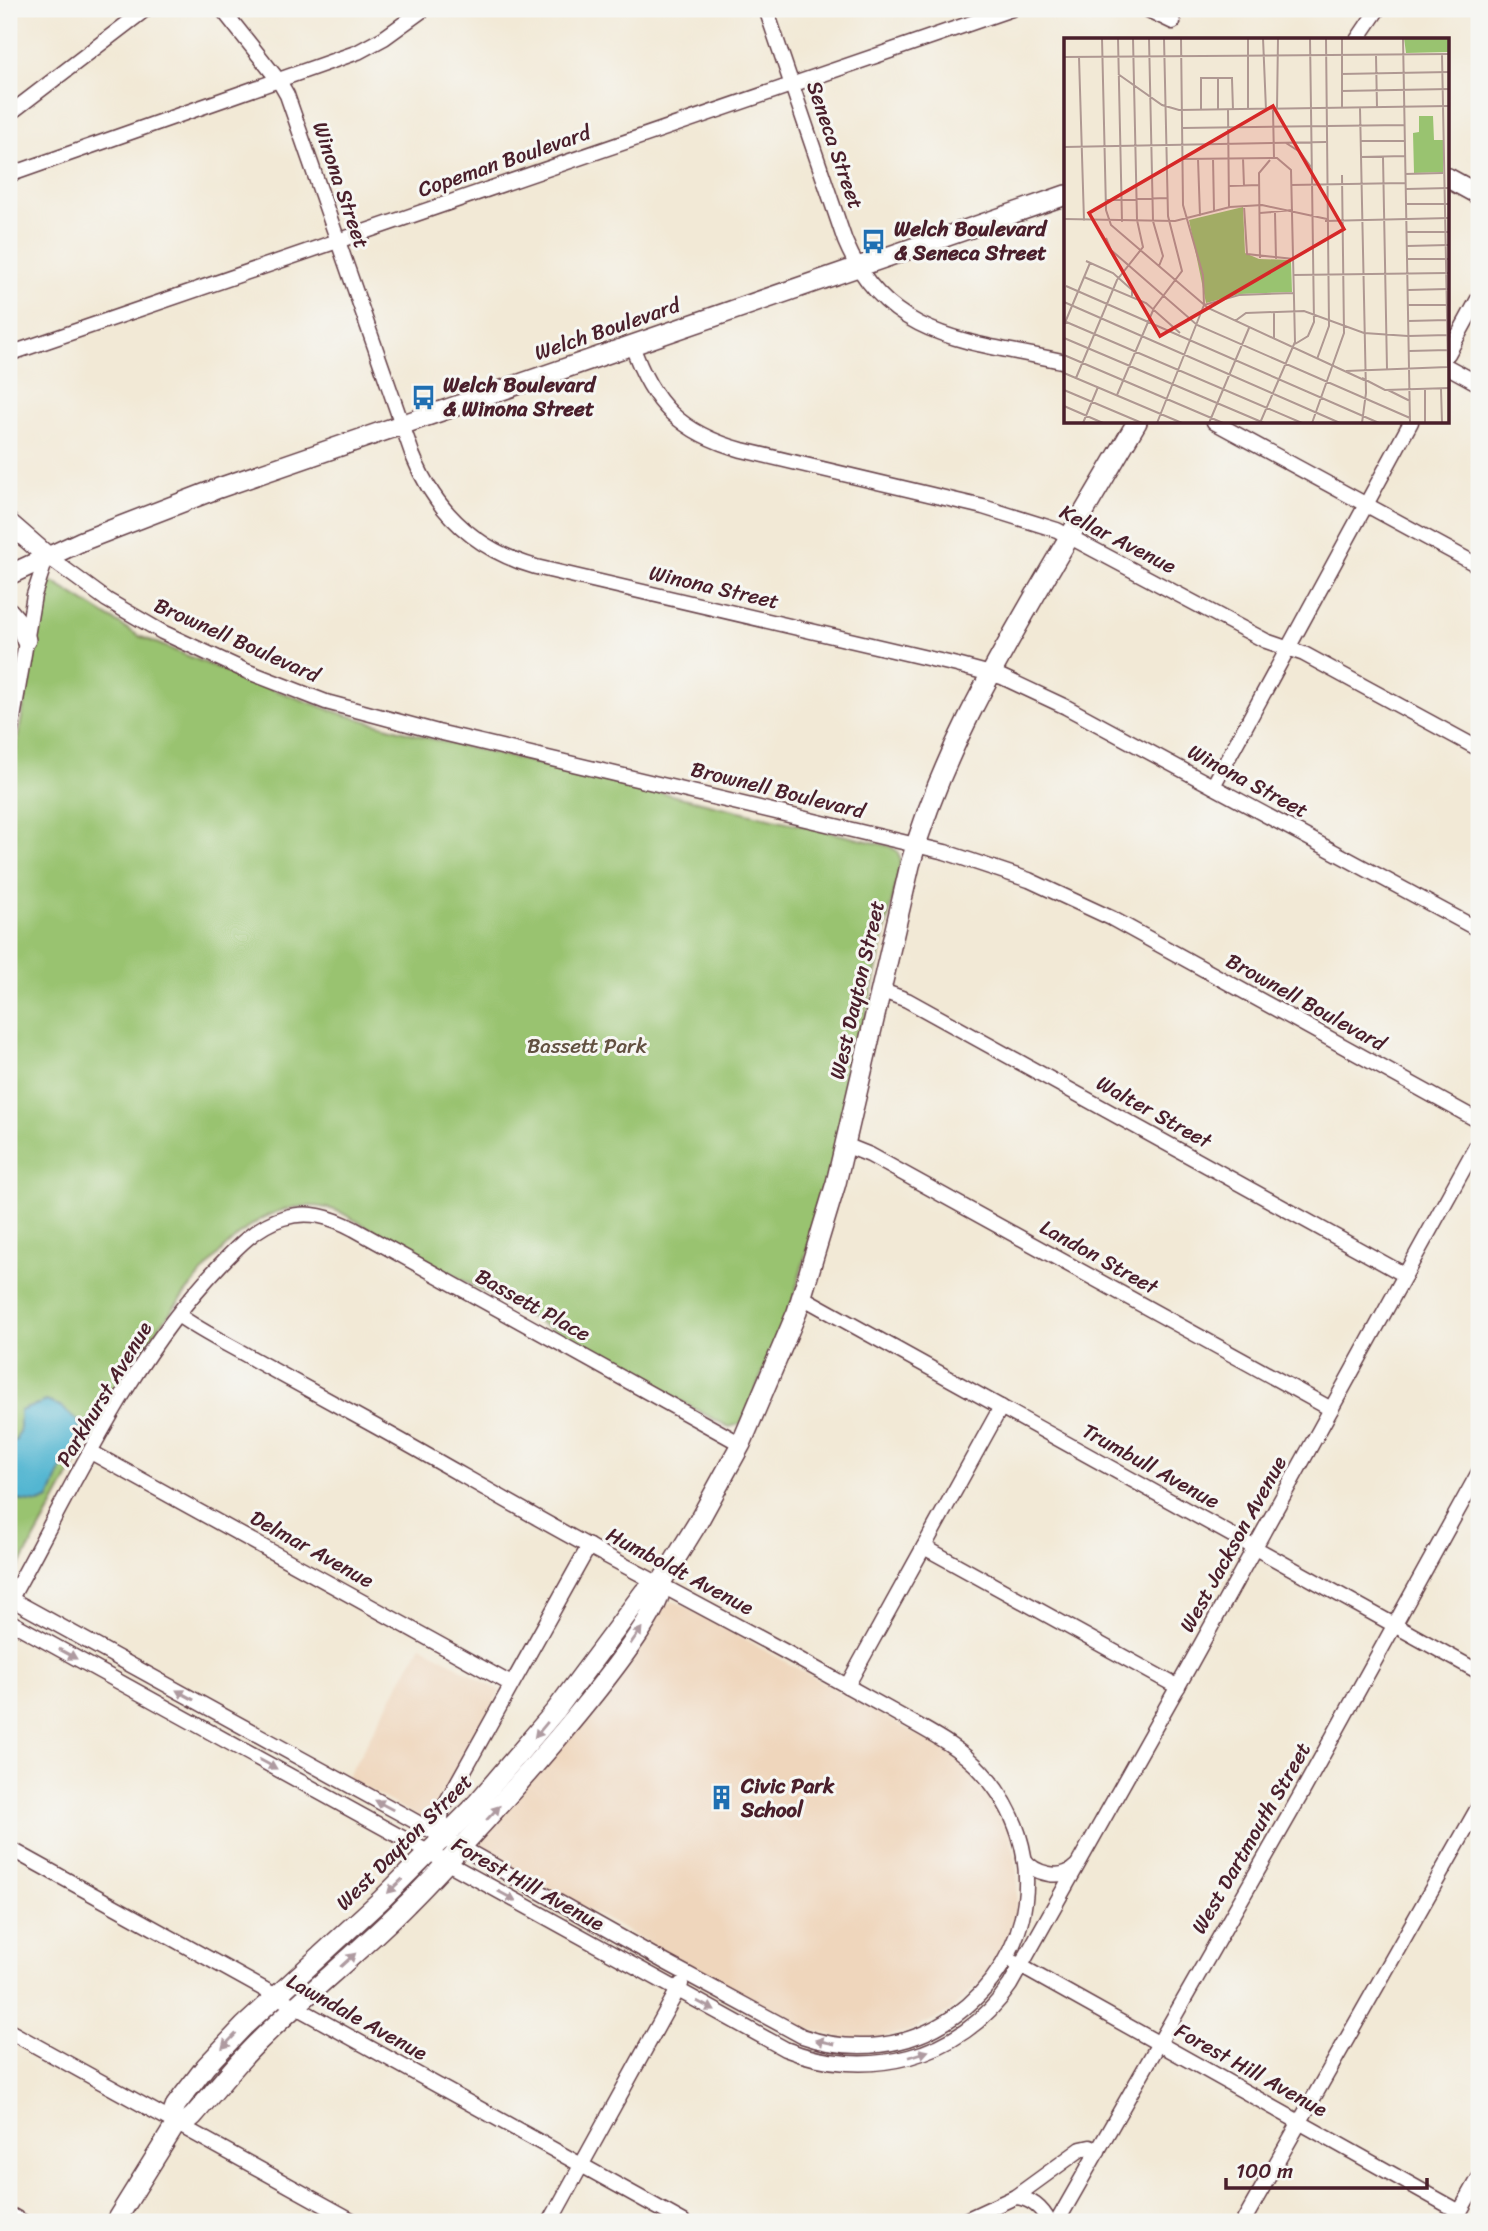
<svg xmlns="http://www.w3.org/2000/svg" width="1488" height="2231" viewBox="0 0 1488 2231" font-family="Sriracha,sans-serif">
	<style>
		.built { fill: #efd6bc }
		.green { fill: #99c370; stroke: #72714e; stroke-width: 2 }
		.water { fill: #52b6d1; stroke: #4e6a7e; stroke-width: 2 }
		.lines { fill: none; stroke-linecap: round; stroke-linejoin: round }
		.street-casing { stroke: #633d45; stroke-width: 17 }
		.secondary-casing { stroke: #633d45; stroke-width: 22 }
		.street { stroke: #fff; stroke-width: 14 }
		.secondary { stroke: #fff; stroke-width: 19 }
		.oneway { fill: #ae9aa0 }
		.labels { text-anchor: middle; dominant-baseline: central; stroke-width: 6; stroke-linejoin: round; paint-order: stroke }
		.street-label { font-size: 21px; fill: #4a1f2b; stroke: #f6f6f2 }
		.poi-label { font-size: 21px; font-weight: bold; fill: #4a1f2b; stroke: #f6f6f2; text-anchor: start }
		.park-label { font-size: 21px; fill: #625040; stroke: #f6f6f2 }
		.inset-road { fill: none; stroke: #af9892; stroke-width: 2 }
		.view { fill: #d62828; fill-opacity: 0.15; stroke: #d62828; stroke-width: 3.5 }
		.inset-edge { fill: none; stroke: #4a1f2b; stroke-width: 3.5 }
	</style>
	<rect width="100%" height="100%" fill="#f6f6f2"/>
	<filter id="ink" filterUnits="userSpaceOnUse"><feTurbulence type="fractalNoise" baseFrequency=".0143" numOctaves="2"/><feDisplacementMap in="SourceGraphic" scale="14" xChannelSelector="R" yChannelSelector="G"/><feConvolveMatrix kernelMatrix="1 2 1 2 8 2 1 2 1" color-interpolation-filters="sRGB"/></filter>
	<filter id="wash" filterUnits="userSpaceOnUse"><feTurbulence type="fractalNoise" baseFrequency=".00686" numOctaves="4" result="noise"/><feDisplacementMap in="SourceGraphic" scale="28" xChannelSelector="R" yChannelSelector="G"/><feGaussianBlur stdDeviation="1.57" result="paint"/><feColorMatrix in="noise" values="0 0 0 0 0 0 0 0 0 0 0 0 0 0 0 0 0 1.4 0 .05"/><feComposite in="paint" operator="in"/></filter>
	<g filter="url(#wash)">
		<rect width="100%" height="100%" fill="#f2e9d6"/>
		<g class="built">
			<path d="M672,1601l7,2 270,149 27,23 16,21 13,23 10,33 3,30 -3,34 -14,38 -23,31 -30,28 -41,19 -34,7 -22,1 -48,-12 -324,-178 -1,-8 160,-196 28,-41z"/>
			<path d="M421,1645l79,46 -71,132 -82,-45z"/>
		</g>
		<path class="green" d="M53,582l86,54 113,46 90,32 90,25 457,107 8,5 4,10 -66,292 -43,150 -51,121 -12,3 -23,-12 -366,-203c-23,-9 -51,-7 -73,4 -29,14 -53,43 -74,68 -21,26 -42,53 -61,81 -45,70 -79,147 -123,218v-792l35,-202 2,-5z"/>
		<path class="water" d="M46,1401l14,5 19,16 1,16 -16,24 -15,37 -10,4 -30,-4v-56l7,-3 4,-12v-17z"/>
	</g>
	<g filter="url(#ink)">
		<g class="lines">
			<defs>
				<g id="street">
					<path d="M222,9l57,72 8,14 126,361c23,57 63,94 123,111l421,98 45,12 64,30 413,223"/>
					<path d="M766,9l79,232c42,101 129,100 221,121"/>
					<path d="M1146,9l27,13"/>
					<path d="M1357,40l21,-31"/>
					<path d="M9,114l137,-105"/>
					<path d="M9,175l349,-123 26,-14 40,-29"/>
					<path d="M632,345c20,59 49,88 110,105l241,57 74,23 209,111 38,13 175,95"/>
					<path d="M9,354l1003,-345"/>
					<path d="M1448,354l31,-57"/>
					<path d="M1448,367l31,17"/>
					<path d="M1214,422l265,144"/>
					<path d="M9,742l25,-147 13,-39 60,44 55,32 84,39 80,31 112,30 507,120 84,28 82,38 368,203"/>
					<path d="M1213,786l198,-364"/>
					<path d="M880,990l27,10 498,275"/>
					<path d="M845,1145l25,10 461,254"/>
					<path d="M802,1297l677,375"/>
					<path d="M91,1452l420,232"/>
					<path d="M924,1547l254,140"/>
					<path d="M9,1598l400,220 256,144 137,74c51,18 107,12 151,-19 83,-59 99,-168 29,-245 -24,-27 -59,-43 -90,-61 -36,-20 -72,-40 -108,-60 -64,-35 -129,-69 -194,-104 -72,-39 -143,-81 -215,-121 -40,-22 -80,-44 -120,-66 -26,-15 -53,-28 -77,-45"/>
					<path d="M9,1602c64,-115 119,-241 211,-337 18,-19 37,-39 63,-47 26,-8 48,-1 71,11l387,215"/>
					<path d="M9,1621l776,428c80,32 175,11 225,-64l176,-313 293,-531"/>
					<path d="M847,1686l154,-279"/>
					<path d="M444,1842l-3,-24 1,-8 147,-264"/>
					<path d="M9,1848l675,374"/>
					<path d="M1024,1859c10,15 38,22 51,8"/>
					<path d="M1015,1963l445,249"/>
					<path d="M9,2031l346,191"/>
					<path d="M1015,2197c15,1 27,11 34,25"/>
					<path d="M9,2214l14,8"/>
					<path d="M550,2222l131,-238"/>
					<path d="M961,2222l54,-25 66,-48 9,-2 8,4"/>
					<path d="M1057,2222l242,-424 180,-326"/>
					<path d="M1243,2222l236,-416"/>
					<path d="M1454,2222l25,-44"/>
				</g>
				<g id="secondary">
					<path d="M1448,178l31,17"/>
					<path d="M9,523l38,33"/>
					<path d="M9,575l73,-34 137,-53 847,-293"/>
					<path d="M9,612l12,14 5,14"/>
					<path d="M176,2124l-3,-11 3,-8 30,-39 38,-40 138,-127 89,-89 85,-100 88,-118 6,-5 10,-3"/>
					<path d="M115,2222l61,-98 10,-2 7,-6c22,-25 42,-52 66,-75 48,-48 101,-89 148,-137 37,-36 267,-284 253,-320l37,-60 44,-80 56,-132 39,-129 74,-318c30,-106 83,-198 138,-292 30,-50 59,-101 89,-151"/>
				</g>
			</defs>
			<use href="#street" class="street-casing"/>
			<use href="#secondary" class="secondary-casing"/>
			<use href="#street" class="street"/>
			<use href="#secondary" class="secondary"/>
		</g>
		<defs><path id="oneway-solid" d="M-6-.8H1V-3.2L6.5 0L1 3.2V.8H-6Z" transform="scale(1.75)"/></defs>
		<g class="oneway">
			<use href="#oneway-solid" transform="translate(636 1636) rotate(-55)"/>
			<use href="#oneway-solid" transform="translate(68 1654) rotate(29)"/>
			<use href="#oneway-solid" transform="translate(185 1695) rotate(-151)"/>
			<use href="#oneway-solid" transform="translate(541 1730) rotate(130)"/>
			<use href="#oneway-solid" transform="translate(268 1764) rotate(29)"/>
			<use href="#oneway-solid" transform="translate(384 1805) rotate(-152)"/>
			<use href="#oneway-solid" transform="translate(493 1813) rotate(-47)"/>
			<use href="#oneway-solid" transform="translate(395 1886) rotate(136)"/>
			<use href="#oneway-solid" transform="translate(507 1896) rotate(29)"/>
			<use href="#oneway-solid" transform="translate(348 1960) rotate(-42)"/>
			<use href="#oneway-solid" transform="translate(706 2006) rotate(29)"/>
			<use href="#oneway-solid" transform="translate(229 2041) rotate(134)"/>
			<use href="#oneway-solid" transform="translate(825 2042) rotate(-168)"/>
			<use href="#oneway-solid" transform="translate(919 2054) rotate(-18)"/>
		</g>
	</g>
	<defs>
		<symbol id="bus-bare" viewBox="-9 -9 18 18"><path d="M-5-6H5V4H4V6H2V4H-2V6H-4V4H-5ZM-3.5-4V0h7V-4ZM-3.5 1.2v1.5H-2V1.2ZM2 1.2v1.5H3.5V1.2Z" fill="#1f6fb2" stroke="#f6f6f2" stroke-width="2.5" paint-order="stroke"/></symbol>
		<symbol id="building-bare" viewBox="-9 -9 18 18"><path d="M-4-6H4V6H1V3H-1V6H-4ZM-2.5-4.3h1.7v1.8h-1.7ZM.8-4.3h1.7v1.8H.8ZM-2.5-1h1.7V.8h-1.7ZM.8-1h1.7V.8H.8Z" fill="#1f6fb2" stroke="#f6f6f2" stroke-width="2.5" paint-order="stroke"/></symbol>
	</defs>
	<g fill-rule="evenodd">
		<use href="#bus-bare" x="856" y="224" width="35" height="35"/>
		<use href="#bus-bare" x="406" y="380" width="35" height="35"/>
		<use href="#building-bare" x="704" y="1780" width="35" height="35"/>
	</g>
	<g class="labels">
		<g class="street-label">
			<text transform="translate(835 145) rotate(71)">Seneca Street</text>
			<text transform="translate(504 161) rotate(-19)">Copeman Boulevard</text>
			<text transform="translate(341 185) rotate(71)">Winona Street</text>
			<text transform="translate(607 329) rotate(-19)">Welch Boulevard</text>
			<text transform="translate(1118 539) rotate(27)">Kellar Avenue</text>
			<text transform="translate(714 587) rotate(13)">Winona Street</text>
			<text transform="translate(237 640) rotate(24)">Brownell Boulevard</text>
			<text transform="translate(1248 781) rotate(28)">Winona Street</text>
			<text transform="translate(778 790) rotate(14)">Brownell Boulevard</text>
			<text transform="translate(857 990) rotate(-77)">West Dayton Street</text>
			<text transform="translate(1306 1002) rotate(29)">Brownell Boulevard</text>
			<text transform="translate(1154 1112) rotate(29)">Walter Street</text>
			<text transform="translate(1099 1257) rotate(29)">Landon Street</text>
			<text transform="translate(533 1305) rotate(29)">Bassett Place</text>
			<text transform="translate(104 1394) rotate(-59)">Parkhurst Avenue</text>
			<text transform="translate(1151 1466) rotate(29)">Trumbull Avenue</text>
			<text transform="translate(1233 1544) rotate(-61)">West Jackson Avenue</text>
			<text transform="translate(312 1549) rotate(29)">Delmar Avenue</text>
			<text transform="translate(680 1571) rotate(28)">Humboldt Avenue</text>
			<text transform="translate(1251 1838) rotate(-60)">West Dartmouth Street</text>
			<text transform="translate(404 1842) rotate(-45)">West Dayton Street</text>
			<text transform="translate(528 1884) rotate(29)">Forest Hill Avenue</text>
			<text transform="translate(357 2017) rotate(29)">Lawndale Avenue</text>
			<text transform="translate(1251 2070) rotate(29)">Forest Hill Avenue</text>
		</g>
		<g class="poi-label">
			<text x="894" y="229">Welch Boulevard<tspan x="894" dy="24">&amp; Seneca Street</tspan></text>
			<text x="443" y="385">Welch Boulevard<tspan x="443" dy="24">&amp; Winona Street</tspan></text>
			<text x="741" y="1786">Civic Park<tspan x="741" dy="24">School</tspan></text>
		</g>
		<g class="park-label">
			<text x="587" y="1046">Bassett Park</text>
		</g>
	</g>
	<g transform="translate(1064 38)">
		<rect width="385" height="385" fill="#f2e9d6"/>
		<path d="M340,0h45v14l-43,1zM355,78h14l1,24h9v32l-29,1 -1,-40 6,-1zM179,169l2,46 14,6 32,1 1,32 -52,2 -34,9 -17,-83z" fill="#99c370"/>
		<path class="inset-road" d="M38,0l4,172 5,15 97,83 156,72M54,0l4,184M85,0l4,183 10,35 -4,10M117,0l2,167 20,70 1,30 35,-10 55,-2M184,0v72M199,0l3,72M278,0v70M339,0l7,385M378,16l6,313M312,17l1,53M0,19l385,-3M15,19l5,164M54,36l44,31 17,5 270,-4M277,36l108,-2M136,40h33M154,41v31M168,41l1,31M277,53l108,-2M296,70l6,285 -4,30M213,71l1,-71M137,72v-31M164,72l1,98M209,72l1,48M118,90l222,-3M296,103h45M222,105l14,9 11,15M0,109l262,-5M297,119l44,-1M319,119l4,212M149,120l1,53M179,120l1,28M118,121l95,-1 14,12 4,172 -35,81M134,121l2,57M341,136l38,-1M227,147l114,-2M165,148l30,-1M342,151l43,-1M42,162l61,-2M342,166h43M180,168l3,48 47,5M196,175l33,-3M211,175l1,46M0,181l111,2 55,-14 32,-2 65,14M261,183l124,-3M342,194h42M42,200l5,12 86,75 213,93M343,208l41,-1M196,220l-1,-85 11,-13M343,221h41M22,223l27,12 19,17v6M229,237l155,-2M20,239l62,26 34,30M2,248l313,137M344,252l40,-1M0,264l276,121M344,267h40M0,283l238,102M171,283l11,-8 58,-2 60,22 44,3M344,283l40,-1M0,287l26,-62M344,298l40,-1M0,300l200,85M210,301v-27M231,306l13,-8 6,-14 -4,-284M345,313l39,-1M0,317l159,68M253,321l12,-33 -3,-288M282,333l102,-4M0,335l118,50M12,340l41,-98 26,-33 -6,-27 -4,-182M298,340l23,12 64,-2M377,351l1,34M0,352l78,33M324,352l22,11M53,357l37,-87 28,-37 -14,-55 -4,-178M0,368l39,17M19,385l15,-36M93,385l47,-118M145,385l40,-95M248,385l32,-90 -2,-158M361,385v-34"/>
		<path class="view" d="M209,68l71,123 -184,107 -71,-123z"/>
		<rect width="385" height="385" class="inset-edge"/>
	</g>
	<rect width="1488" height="2231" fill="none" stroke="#f6f6f2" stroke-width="35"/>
	<path d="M1226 2178v10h201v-10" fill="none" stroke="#4a1f2b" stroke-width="3.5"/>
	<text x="1236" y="2178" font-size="21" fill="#4a1f2b" stroke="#f6f6f2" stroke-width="5" paint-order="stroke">100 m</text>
</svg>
